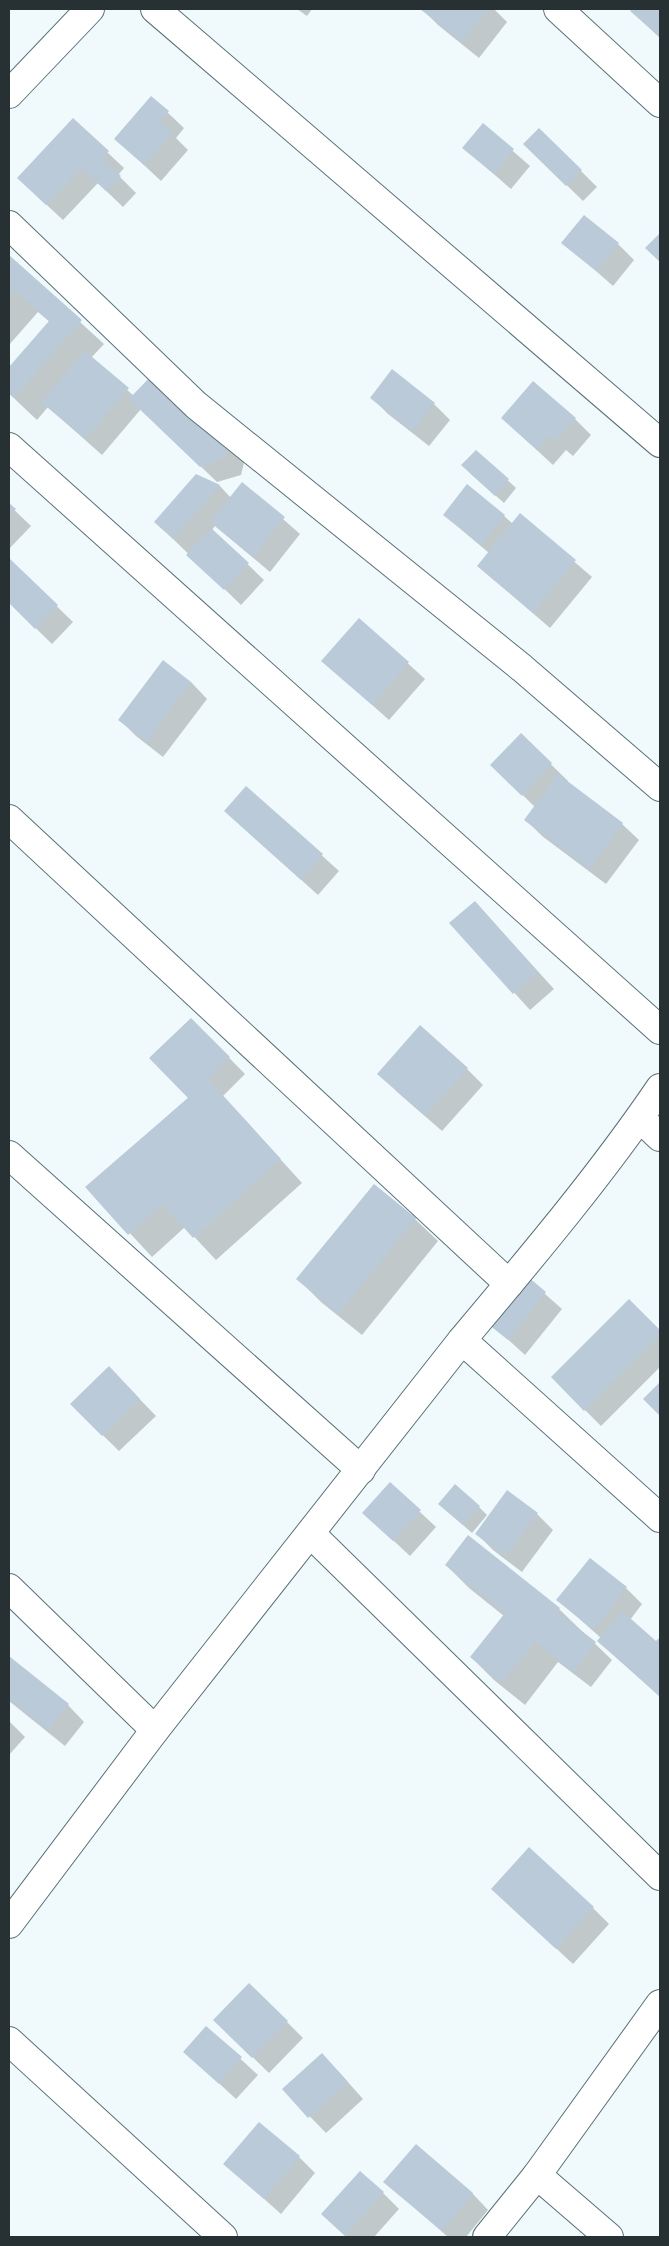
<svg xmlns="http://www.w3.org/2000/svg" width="669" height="2246" viewBox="0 0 669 2246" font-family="'DM Sans',sans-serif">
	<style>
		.shadow { fill: #0003 }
		.building { fill: #bacad9 }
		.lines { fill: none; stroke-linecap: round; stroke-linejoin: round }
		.minor-casing { stroke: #5a7177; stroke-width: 30 }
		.minor { stroke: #fff; stroke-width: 28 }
	</style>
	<rect width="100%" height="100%" fill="#f0fafd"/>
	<g class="shadow">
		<path d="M297,9h15l-5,7z"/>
		<path d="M422,9h72l13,13 -28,36 -41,-33z"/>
		<path d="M633,9h27v29l-29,-27z"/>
		<path d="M151,97l33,31 -8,10 12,12 -27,31 -46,-43z"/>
		<path d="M73,120l51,48 -6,7 18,18 -13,14 -25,-24 -35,37 -28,-26z"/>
		<path d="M483,125l47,41 -19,23 -47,-41z"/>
		<path d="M541,160l40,11 16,16 -14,14z"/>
		<path d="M563,242l55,2 16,16 -21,26z"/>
		<path d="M9,257l95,87 -13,14 43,38 94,51 16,16 -3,12 -24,7 -76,-73 -39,46 -54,-48 -11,13 -17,-16 -11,-11v-24l41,-47 -12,-10 -29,33z"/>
		<path d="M372,398l62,6 16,16 -21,26 -41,-32z"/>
		<path d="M502,418l73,1 16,16 -18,21 -7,-6 -13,15z"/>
		<path d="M476,451l40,37 -12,15 -33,-29z"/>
		<path d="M196,475l24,11 11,12 11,-15 58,51 -30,38 -55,-46 -3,4 52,50 -23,25 -69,-67z"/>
		<path d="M9,505l22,21 -22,23z"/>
		<path d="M444,515l60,1 9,8 7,-9 72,62 -42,51 -72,-62 11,-13z"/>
		<path d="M9,560l64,62 -21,22 -43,-42z"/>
		<path d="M359,619l66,60 -36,41 -66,-59z"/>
		<path d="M191,682l16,17 -44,58 -27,-21 -16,-16z"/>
		<path d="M521,735l47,46 -2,1 56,42 17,16 -33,44 -64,-48 -16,-16 9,-13 -43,-42z"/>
		<path d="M246,787l93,84 -21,24 -93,-84z"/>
		<path d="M475,902l79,87 -24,21 -79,-87z"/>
		<path d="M191,1019l54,55 -22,22 79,87 -86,77 -31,-33 -33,30 -65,-70 102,-90z"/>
		<path d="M467,1069l16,16 -41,46 -47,-41z"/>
		<path d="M415,1219l23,22 -76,94 -41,-33 -23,-23z"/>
		<path d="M527,1278l35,31 -37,46 -35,-32z"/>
		<path d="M629,1301l31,31v35l-59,59 -49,-49z"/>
		<path d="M125,1384l31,32 -37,35 -48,-47z"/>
		<path d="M390,1484l46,43 -26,29 -46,-43z"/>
		<path d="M479,1507l8,8 -15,18 -24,-21z"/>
		<path d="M537,1514l16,16 -31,42 -29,-22 -16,-16z"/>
		<path d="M468,1537l91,72 53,51 -21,27 -33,-25 -33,43 -31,-25 -23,-23 33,-41 -35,-28 -23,-23z"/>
		<path d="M626,1588l16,16 -12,16 26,23 4,-5v59l-62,-56 3,-3 -43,-38z"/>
		<path d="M9,1658l59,47 16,17 -19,24 -56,-45z"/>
		<path d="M9,1721l16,16 -16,18z"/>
		<path d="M492,1889l101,19 16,16 -36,40z"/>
		<path d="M287,2022l16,16 -34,35 -38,-37z"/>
		<path d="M207,2028l51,47 -22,24 -51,-47z"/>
		<path d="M338,2071l25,28 -37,34 -42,-43z"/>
		<path d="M299,2157l16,16 -34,41 -56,-50z"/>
		<path d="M385,2182l87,11 16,17 -22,27h-18z"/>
		<path d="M383,2193l16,16 -25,28h-27l-8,-7z"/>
	</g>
	<g class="building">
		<path d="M420,9h69l-27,33z"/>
		<path d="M632,9h28v28l-30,-26z"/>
		<path d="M151,96l18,15 -9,11 13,10 -29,33 -30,-26z"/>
		<path d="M73,118l36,33 -7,7 19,18 -15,15 -25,-23 -35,37 -29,-27z"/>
		<path d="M483,123l31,26 -20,25 -32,-26z"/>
		<path d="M539,128l43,42 -16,16 -43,-42z"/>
		<path d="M584,215l35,28 -23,28 -35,-28z"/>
		<path d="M660,233v29l-15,-14z"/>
		<path d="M9,255l73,65 -68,78 -5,-4v-27l40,-46 -34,-31 -6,6z"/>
		<path d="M85,351l44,37 -44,51 -44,-37z"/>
		<path d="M392,369l43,34 -23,28 -42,-33z"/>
		<path d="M153,374l76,72 -4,12 -25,9 -71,-68z"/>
		<path d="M533,381l43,37 -20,23 -7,-6 -12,15 -36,-32z"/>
		<path d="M476,450l33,29 -14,17 -34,-31z"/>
		<path d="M196,474l24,11 -47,54 -19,-17z"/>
		<path d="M242,482l43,35 -32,40 -43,-35z"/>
		<path d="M467,484l38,31 -24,30 -38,-30z"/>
		<path d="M9,503l7,6 -7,7z"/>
		<path d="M520,513l56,47 -43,53 -56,-47z"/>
		<path d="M211,528l38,35 -25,27 -38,-35z"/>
		<path d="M9,558l49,47 -23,24 -26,-26z"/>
		<path d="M359,618l50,44 -37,43 -51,-44z"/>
		<path d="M163,660l28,22 -44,60 -29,-22z"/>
		<path d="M521,733l31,30 -30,33 -32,-31z"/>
		<path d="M558,774l65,49 -34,46 -65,-49z"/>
		<path d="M246,786l77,68 -22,26 -77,-69z"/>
		<path d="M475,901l63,71 -25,22 -64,-71z"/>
		<path d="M191,1018l39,39 -22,22 73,80 -88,79 -30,-34 -35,31 -43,-48 103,-89 -39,-40z"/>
		<path d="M420,1025l48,43 -43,48 -48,-42z"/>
		<path d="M374,1184l42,34 -78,96 -42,-35z"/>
		<path d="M527,1276l19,16 -38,48 -20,-16z"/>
		<path d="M629,1299l31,31v4l-76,77 -33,-34z"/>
		<path d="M109,1366l31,33 -38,37 -32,-32z"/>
		<path d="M660,1382v34l-17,-17z"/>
		<path d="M390,1482l31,28 -28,31 -31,-28z"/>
		<path d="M455,1484l25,22 -17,19 -25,-21z"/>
		<path d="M507,1490l31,23 -33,43 -30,-22z"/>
		<path d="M468,1535l92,73 -3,4 39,30 -22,30 -39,-31 -33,42 -32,-26 35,-44 -60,-48z"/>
		<path d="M590,1558l37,29 -33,43 -38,-30z"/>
		<path d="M622,1611l34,30 4,-4v59l-63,-55z"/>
		<path d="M9,1656l60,48 -21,26 -39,-31z"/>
		<path d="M529,1847l65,60 -38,42 -65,-60z"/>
		<path d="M249,1983l39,38 -36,37 -39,-38z"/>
		<path d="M206,2026l36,31 -23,27 -36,-32z"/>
		<path d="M322,2053l26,29 -40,36 -26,-29z"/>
		<path d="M259,2122l41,34 -36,43 -41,-35z"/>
		<path d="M416,2144l57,49 -31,38 -59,-49z"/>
		<path d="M360,2171l24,21 -39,44 -24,-22z"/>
	</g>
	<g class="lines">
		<defs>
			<g id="minor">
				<path d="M155,9l505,434"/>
				<path d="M558,9l102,94"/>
				<path d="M9,94l81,-85"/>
				<path d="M9,225l187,180 326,263 138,119"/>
				<path d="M9,447l651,583"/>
				<path d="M9,819l500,465"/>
				<path d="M640,1118l20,19"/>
				<path d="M9,1155l352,315"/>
				<path d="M462,1340l198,178"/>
				<path d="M311,1534l349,342"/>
				<path d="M9,1588l146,142"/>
				<path d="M9,1924l146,-194 307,-390c68,-81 139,-165 198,-252"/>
				<path d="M9,2041l214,196"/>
				<path d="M537,2175l72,62"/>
				<path d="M487,2237l50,-62 123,-171"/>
			</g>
		</defs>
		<use href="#minor" class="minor-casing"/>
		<use href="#minor" class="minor"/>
	</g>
	<rect width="669" height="2246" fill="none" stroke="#273033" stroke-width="20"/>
</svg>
